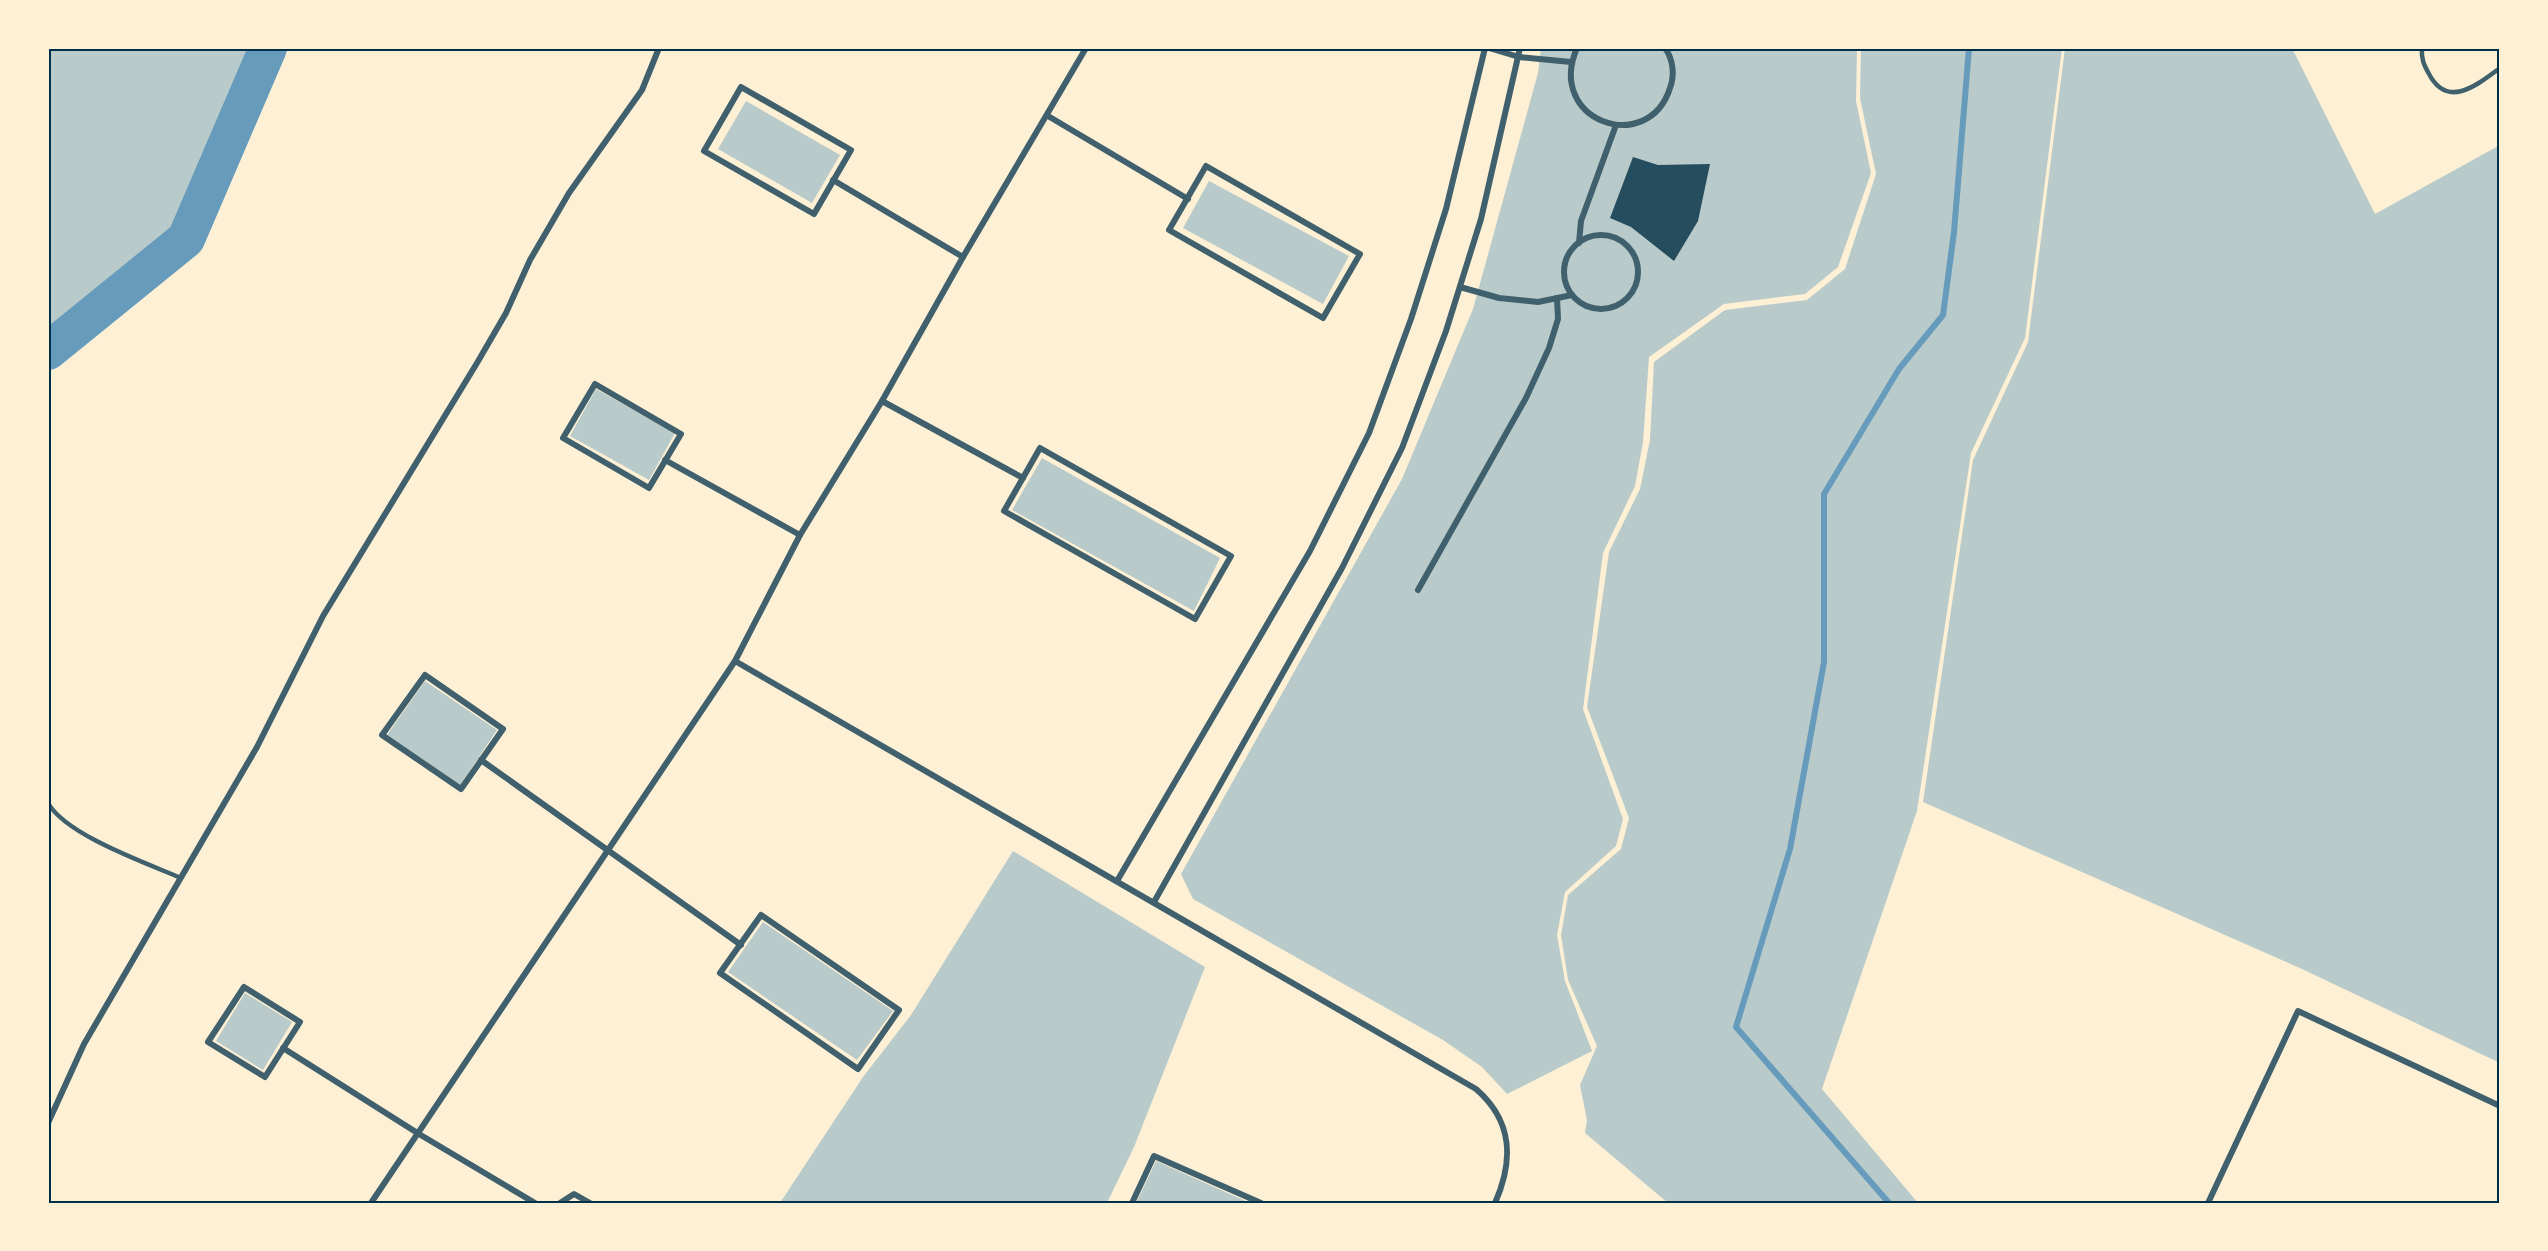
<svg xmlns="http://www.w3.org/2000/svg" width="2548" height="1251" viewBox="0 0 2548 1251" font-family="Lora,serif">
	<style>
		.green { fill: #b9caca }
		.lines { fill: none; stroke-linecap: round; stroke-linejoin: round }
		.stream { stroke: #669bbc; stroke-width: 6 }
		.river { stroke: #669bbc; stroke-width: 38 }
		.building { fill: #264d5e }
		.service { stroke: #3f606c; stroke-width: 4.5 }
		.minor { stroke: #3f606c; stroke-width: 6 }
		.neatline { fill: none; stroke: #003049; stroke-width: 2 }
	</style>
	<rect width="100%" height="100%" fill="#fdf0d5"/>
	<g class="green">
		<path d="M48,48h220l-82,191 -138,112z"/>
		<path d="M1541,48h316l-1,53 15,72 -33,94 -33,27 -81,10 -75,53 -6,85 -8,44 -32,67 -20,156 40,110 -7,27 -51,46 -8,43 8,46 27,70 -85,43 -25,-27 -39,-27 -250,-141 -12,-25 221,-395 71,-170 65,-236z"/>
		<path d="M1861,48h201l-37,290 -54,115 -54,358 -95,278 96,114h-250l-83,-70 2,-13 -7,-35 17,-39 -29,-66 -7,-45 7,-40 53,-46 8,-31 -42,-111 22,-155 31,-63 10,-49 4,-78 71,-52 82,-10 38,-31 31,-95 -16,-76z"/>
		<path d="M2065,48h227l83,166 125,-69v918l-198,-94 -379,-167 50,-342 55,-118z"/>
		<path d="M746,101l94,54 -28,48 -94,-54z"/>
		<path d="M1209,181l140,75 -26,48 -140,-76z"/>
		<path d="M596,389l79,44 -26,47 -79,-44z"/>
		<path d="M1042,458l178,100 -26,53 -182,-101z"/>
		<path d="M425,681l72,49 -37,55 -73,-50z"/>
		<path d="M1013,851l192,116 -71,180 -27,56h-327l83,-126 48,-62z"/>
		<path d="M763,922l130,89 -36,49 -129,-88z"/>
		<path d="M245,993l47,29 -29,48 -47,-29z"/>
		<path d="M1156,1161l94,42h-114z"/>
	</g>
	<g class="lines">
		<path class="stream" d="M1889,1203l-153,-176 54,-178 34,-187v-168l75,-125 44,-54 11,-83 15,-184"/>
		<path class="river" d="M48,351l138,-112 82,-191"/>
	</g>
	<path class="building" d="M1633,157l25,8 52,-1 -12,57 -24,40 -43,-34 -21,-9z"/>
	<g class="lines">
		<g class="service">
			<path d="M2422,48c-1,11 2,17 7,26 19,36 49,10 71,-6"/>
			<path d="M48,803c18,32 98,60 133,75"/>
		</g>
		<g class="minor">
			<path d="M1489,48l30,9 52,5"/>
			<path d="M1577,48c-32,73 71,109 93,40 5,-13 3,-29 -5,-40"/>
			<path d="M741,87l110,63 -37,64 -110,-63z"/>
			<path d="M1048,116l140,83"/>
			<path d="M1206,166l154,88 -37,64 -154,-88z"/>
			<path d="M833,180l130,77"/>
			<circle cx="1601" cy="272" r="37"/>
			<path d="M1579,243l2,-22 35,-96"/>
			<path d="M1460,287l39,11 39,4 34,-7"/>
			<path d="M595,384l86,50 -32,54 -86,-50z"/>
			<path d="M882,401l141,77"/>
			<path d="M1040,448l191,108 -36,63 -191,-108z"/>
			<path d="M665,460l135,75"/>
			<path d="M1418,590l108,-192 23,-50 9,-29 -1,-21"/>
			<path d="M735,661l741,428c37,32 38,71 19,114"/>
			<path d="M425,675l78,54 -42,60 -79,-54z"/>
			<path d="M481,760l260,185"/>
			<path d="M1117,881l193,-330 59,-118 42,-114 35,-110 39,-161"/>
			<path d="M1154,902l188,-334 60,-120 44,-117 35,-112 39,-171"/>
			<path d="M761,915l138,95 -41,59 -138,-96z"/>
			<path d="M244,987l56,35 -35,55 -57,-35z"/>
			<path d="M283,1048l136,86 116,69"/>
			<path d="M48,1123l36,-79 173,-297 66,-131 154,-253 29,-50 24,-53 39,-67 73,-103 17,-42"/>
			<path d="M371,1203l364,-542 65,-126 82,-134 81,-144 123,-209"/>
			<path d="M560,1203l14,-9 16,9"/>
			<path d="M1132,1203l22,-47 107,47"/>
			<path d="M2208,1203l90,-192 202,95"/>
		</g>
	</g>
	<rect width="2548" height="1251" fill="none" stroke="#fdf0d5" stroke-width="99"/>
	<rect x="50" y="50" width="2448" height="1152" class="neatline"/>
</svg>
